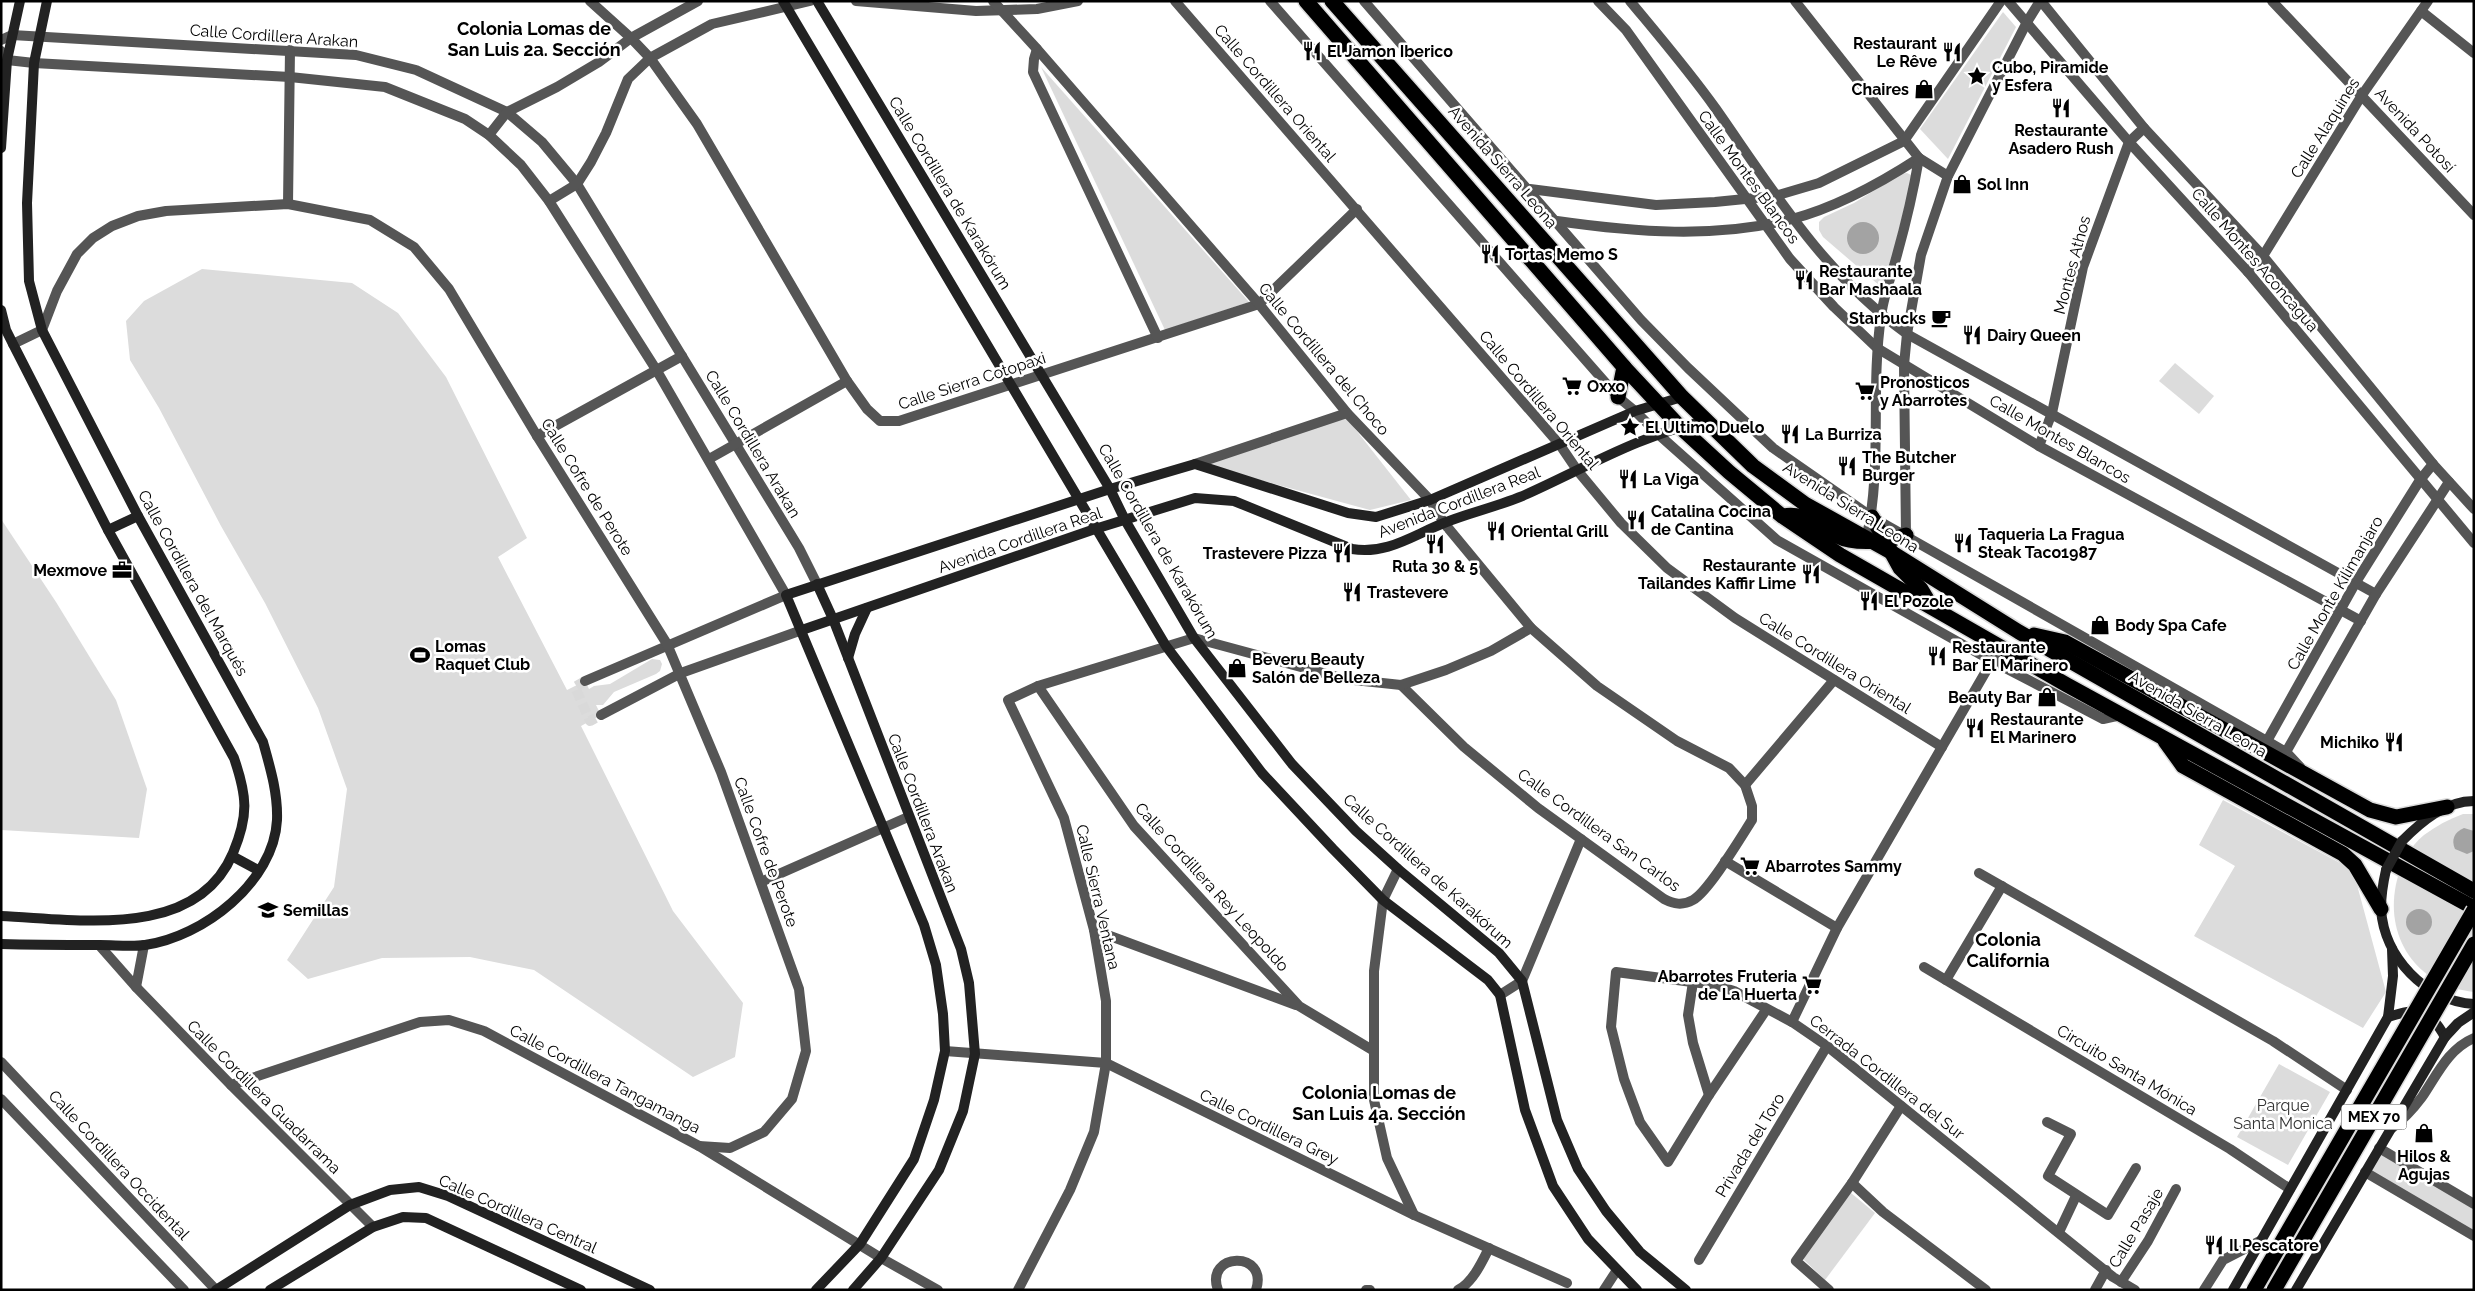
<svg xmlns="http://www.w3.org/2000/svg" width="2475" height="1291" viewBox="0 0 2475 1291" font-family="Raleway,sans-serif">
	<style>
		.green { fill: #dcdcdc }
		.water { fill: #a3a3a3 }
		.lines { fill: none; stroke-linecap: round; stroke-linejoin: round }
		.street-tunnel { stroke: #d9d9d9; stroke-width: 10; stroke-dasharray: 10 5; stroke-linecap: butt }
		.highway-casing { stroke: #dbdbdb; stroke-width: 18 }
		.street { stroke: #555; stroke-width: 10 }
		.secondary { stroke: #222; stroke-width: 10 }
		.highway { stroke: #000; stroke-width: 15 }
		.highway-bridge-casing { stroke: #dbdbdb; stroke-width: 18; stroke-linecap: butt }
		.secondary-bridge { stroke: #222; stroke-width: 10 }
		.highway-bridge { stroke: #000; stroke-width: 15 }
		.labels { text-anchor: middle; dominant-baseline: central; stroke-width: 5; stroke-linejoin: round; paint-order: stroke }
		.shield { fill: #fff; stroke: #4c4c4c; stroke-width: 1 }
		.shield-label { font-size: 15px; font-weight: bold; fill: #000 }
		.street-label { font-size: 16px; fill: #000; stroke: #fff }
		.poi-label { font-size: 16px; font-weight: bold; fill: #000; stroke: #fff; text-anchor: start }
		.park-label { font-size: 16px; fill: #333; stroke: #fff }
		.neighbourhood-label { font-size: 18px; font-weight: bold; fill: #000; stroke: #fff }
	</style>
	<rect width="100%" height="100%" fill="#fff"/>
	<g class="green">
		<path d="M2003,12l13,15 -68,132 -28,-30z"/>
		<path d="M1041,67l208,235 -84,28z"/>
		<path d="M1907,173l4,2v7l-26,103 -5,1 -57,-49 -4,-7v-8l5,-5 30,-14 47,-29z"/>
		<path d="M202,269l150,14 46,30 48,64 81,161 -29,19 69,133 18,-9 4,8 5,-3 16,-2 42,-25 8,1 2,4 -2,7 -4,3 -42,18 -11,13h-7l5,10 -20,11 92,185 70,92 -8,54 -42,20 -159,-107 -64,-13 -88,1 -74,21 -21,-19 47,-73 13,-98 -29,-81 -53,-105 -44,-77 -62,-118 -29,-48 -4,-39 18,-20z"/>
		<path d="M2175,363l39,33 -15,18 -40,-33z"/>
		<path d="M1345,416l66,84 -41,10 -165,-45z"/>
		<path d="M1,519l55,83 60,98 31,89 -8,49 -138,-8z"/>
		<path d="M2223,800l130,70 33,122 -23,36 -169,-92 41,-70 -36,-21z"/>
		<path d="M2463,814h11v178c-58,-6 -91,-56 -77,-112 4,-16 13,-34 27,-45 12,-9 25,-16 39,-21z"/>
		<path d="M2279,1064l51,28 -42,73 -51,-28z"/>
		<path d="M2379,1148l95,56v32l-109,-64z"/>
		<path d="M1851,1193l24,20 -50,67 -23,-22z"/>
	</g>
	<g class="water">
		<circle cx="1863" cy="238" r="16"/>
		<path d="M2464,828l10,3v20l-7,3 -12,-5c-4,-9 -1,-17 9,-21z"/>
		<circle cx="2419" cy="922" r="13"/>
	</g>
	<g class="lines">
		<path class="street-tunnel" d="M585,681l-10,6 15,34 11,-6"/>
		<defs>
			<g id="highway">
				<path d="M1306,1l318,366 56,60 49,45 53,44 58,39 227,130 407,223"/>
				<path d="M1332,1l350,396 71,69 52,38 86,48 128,80 455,259"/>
				<path d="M1618,397l6,-30"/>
				<path d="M1784,516c19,-5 36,13 53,20 18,9 51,6 69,-1"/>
				<path d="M1872,517l28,51 21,21 10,17"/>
				<path d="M2034,635l31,7 305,168 26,7 51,-10"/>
				<path d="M2165,741l18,25 160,88 12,11 26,44"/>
			</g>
		</defs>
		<use href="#highway" class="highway-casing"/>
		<g class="street">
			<path d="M590,1l41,37 19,20 47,66 150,257 20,28 13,12h19l360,-117 98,-95"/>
			<path d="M856,1l120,10 61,-2 41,-8"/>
			<path d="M993,1l44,48 222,255 88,109 83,87 14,23 87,105 66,58 80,55 52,27 16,17 7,21v14c-11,17 -43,71 -59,80 -11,6 -19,4 -29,-1l-126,-91 -74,-61 -63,-62"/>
			<path d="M1175,1l385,444 17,25 44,53 46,45 68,50 207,129"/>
			<path d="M1270,1l348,396 17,14 23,23 119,106 215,121 111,58 18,-4"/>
			<path d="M1364,1l277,319 47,48 85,80 99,69 395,224 19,11 14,15"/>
			<path d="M1598,1l28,29 164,229 44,48 43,41 162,98 322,175"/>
			<path d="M1630,1c29,35 59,70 86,108 58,83 107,164 191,225l469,260"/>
			<path d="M1795,1l124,157 29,18"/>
			<path d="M2008,1l121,141 119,130 226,271"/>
			<path d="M2041,1l103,127 119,128 170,208 41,45"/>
			<path d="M2272,1l202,214"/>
			<path d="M2421,11l53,42"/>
			<path d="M1,40l11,-5 344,20 60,15 91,42 35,30 35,42 222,364 18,36"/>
			<path d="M1037,49l-3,10 -1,13 125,266"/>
			<path d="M1,51l6,9 27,3 256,14 95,10 80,32 24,16 32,30 28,36 108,170 129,224 -201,86"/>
			<path d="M489,135l18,-23 50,-25 42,-25 32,-24 67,-37"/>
			<path d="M1530,189l126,16 59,-3 60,-6 44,-13 85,-42 97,-140"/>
			<path d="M549,201l28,-17 14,-22 15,-29 22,-54 22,-21 62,-34 98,-23"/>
			<path d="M288,204l2,-154"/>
			<path d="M1557,221c77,11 158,18 235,-2 42,-11 90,-37 127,-61"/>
			<path d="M2248,272l15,-16 99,-161 66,-94"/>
			<path d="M13,344l29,-14 15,-39 20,-37 16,-16 19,-12 26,-10 28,-5 122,-7 82,16 44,27 35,42 88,147 130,208 54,128 78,217 7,62 -14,48 -28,33 -34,16 -31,-2"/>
			<path d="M537,436l145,-80"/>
			<path d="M2039,446l13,-33 31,-146 46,-125 15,-14"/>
			<path d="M709,459l138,-78"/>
			<path d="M1195,464l152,-51"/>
			<path d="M1903,538l3,-3 -2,-170 3,-31 14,-79 27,-79 79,-154 13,-21"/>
			<path d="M1866,540c17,-73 4,-149 15,-223 2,-19 9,-37 14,-55 10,-35 18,-68 24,-104"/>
			<path d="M1038,686l96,140 165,180 75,45"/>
			<path d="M601,715l80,-42 121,-43"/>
			<path d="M2267,741l89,-159 64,-102 13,-16"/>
			<path d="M2286,752l90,-158 73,-112"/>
			<path d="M1745,785l89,-105"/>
			<path d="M1725,861l112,67"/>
			<path d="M1398,869l-15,31 -9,71v129l13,58 27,57"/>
			<path d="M1979,873l294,168 74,49"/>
			<path d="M761,882l147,-65"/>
			<path d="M1094,930l202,75"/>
			<path d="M99,945l37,42 95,98 142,142"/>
			<path d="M1924,967l306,182 60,40"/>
			<path d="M1946,980l56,-94"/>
			<path d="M1693,982l-5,33 5,28 16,52"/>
			<path d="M136,987l8,-42"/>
			<path d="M1500,995l22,-14 59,-142"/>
			<path d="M1766,1010l-57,85 -41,67 -28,-40 -16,-43 -13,-52 5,-55 99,13 19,6 58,31 35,24 286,231 22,13"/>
			<path d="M1792,1022l45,-94 163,-281"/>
			<path d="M945,1051l161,12 308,152 153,68"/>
			<path d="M1,1062l215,228"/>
			<path d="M231,1085l189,-63 29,-2 35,11 215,115 182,112 57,32"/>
			<path d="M1,1099l183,191"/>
			<path d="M2047,1122l24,12 -23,42 60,39 28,-47"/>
			<path d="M2392,1128c12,-9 21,-19 30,-31 15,-22 26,-48 52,-59"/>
			<path d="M2379,1148l95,56"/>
			<path d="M2365,1172l109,64"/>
			<path d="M1852,1183l31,29 103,78"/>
			<path d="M2059,1232l17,-36"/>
			<path d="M1699,1260l128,-214"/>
			<path d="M2121,1282l27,-41 28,-52"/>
			<path d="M1018,1290l52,-100 24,-58 12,-69v-62l-12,-71 -30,-112 -56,-118 30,-14 156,-48 151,41 56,6 45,-15 45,-19 40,-23"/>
			<path d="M1218,1290c-14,-38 51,-40 38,0"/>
			<path d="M1366,1290h4"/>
			<path d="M1458,1290c15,-8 24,-28 31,-42"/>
			<path d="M1604,1290l13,-20"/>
			<path d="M1829,1290l-33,-29 56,-78 49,-77"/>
			<path d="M2095,1290l11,-20"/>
			<path d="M2204,1290l19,-30 37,-19"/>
		</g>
		<g class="secondary">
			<path d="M783,1l383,645 96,127 71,76 50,51 105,80 12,15 25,115 28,76 35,53 49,51"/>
			<path d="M817,1l293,488 15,31 69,118 98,126 64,67 42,38 101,84 23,28 35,139 21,49 28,42 34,41 46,38"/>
			<path d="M1,148l6,-88 13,-59"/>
			<path d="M1,310l5,20 7,14 95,186 126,228c13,38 15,57 -1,95 -37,88 -156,66 -232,63"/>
			<path d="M108,530l30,-14"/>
			<path d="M817,584l16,35 128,330 8,34 6,71 -12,57 -24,59 -58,88 -28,32"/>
			<path d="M802,630l293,-101 100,-31 39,3 118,48c35,6 61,-14 92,-26 27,-11 56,-17 83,-29 58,-26 115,-60 179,-73"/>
			<path d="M848,658l7,-24 12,-26"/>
			<path d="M2402,841c19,-19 43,-40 72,-40"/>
			<path d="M232,856l26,14"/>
			<path d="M2386,870c-3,13 -5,25 -5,39 3,48 44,92 93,95"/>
			<path d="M1,944c33,1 66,1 99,1 15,0 31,2 45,0 58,-8 129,-63 132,-125 1,-27 -7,-53 -14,-78l-125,-226 -96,-186 -13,-49 -2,-78 7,-140 13,-62"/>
			<path d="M2388,1017c30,-10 41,-9 57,20"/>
			<path d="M216,1290l134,-85 40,-15 29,-3 29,9 202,94"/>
			<path d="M270,1290l103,-63 30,-10 23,1 155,72"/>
			<path d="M816,1290l44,-46 54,-85 20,-59 11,-49 -2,-37 -7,-49 -12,-40 -138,-330 324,-106 85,-25 153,49 28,4 54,-17 205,-89 47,-14"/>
			<path d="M2233,1290l155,-273 5,-41 -1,-27"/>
			<path d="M2296,1290l149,-253 13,-14 16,-11"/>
		</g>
		<use href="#highway" class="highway"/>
		<defs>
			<g id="highway-bridge">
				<path d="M2254,1290l220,-380"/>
				<path d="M2274,1290l200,-346"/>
			</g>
		</defs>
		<use href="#highway-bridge" class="highway-bridge-casing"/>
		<path class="secondary-bridge" d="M2386,870l16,-29"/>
		<use href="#highway-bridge" class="highway-bridge"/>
	</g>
	<defs>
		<symbol id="restaurant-bare" viewBox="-9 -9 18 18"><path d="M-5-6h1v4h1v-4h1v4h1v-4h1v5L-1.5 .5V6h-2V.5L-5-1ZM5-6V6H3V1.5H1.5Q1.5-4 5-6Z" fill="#000" stroke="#fff" stroke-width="2.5" paint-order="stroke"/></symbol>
		<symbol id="sight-bare" viewBox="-9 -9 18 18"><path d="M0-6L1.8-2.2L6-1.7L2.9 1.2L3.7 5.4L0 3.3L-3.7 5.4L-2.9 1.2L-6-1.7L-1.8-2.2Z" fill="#000" stroke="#fff" stroke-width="2.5" paint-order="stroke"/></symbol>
		<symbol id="shop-bare" viewBox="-9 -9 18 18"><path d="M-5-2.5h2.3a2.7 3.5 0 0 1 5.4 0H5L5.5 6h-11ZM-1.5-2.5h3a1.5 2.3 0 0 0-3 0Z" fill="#000" stroke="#fff" stroke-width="2.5" paint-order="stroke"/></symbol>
		<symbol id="cafe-bare" viewBox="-9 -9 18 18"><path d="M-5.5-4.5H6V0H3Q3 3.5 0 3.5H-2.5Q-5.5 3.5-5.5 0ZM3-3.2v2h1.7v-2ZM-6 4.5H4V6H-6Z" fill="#000" stroke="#fff" stroke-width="2.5" paint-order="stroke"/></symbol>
		<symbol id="supermarket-bare" viewBox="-9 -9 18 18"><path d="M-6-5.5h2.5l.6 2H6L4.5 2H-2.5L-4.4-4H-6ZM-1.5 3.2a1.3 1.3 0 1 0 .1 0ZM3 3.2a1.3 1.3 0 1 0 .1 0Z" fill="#000" stroke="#fff" stroke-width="2.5" paint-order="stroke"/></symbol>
		<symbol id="office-bare" viewBox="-9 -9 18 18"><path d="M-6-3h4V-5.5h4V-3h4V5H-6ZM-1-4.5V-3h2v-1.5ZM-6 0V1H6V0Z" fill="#000" stroke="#fff" stroke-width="2.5" paint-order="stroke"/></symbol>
		<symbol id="stadium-bare" viewBox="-9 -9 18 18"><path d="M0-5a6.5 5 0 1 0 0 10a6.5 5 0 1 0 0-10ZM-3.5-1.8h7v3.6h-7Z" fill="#000" stroke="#fff" stroke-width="2.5" paint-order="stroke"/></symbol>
		<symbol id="school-bare" viewBox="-9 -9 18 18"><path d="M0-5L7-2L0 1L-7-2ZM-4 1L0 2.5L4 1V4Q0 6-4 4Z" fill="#000" stroke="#fff" stroke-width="2.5" paint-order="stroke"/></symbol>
	</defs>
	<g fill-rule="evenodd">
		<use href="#restaurant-bare" x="1298" y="37" width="28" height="28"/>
		<use href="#restaurant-bare" x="1938" y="38" width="28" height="28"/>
		<use href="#sight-bare" x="1963" y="62" width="28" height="28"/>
		<use href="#shop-bare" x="1910" y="75" width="28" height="28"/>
		<use href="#restaurant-bare" x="2047" y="94" width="28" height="28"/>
		<use href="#shop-bare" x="1948" y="170" width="28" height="28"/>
		<use href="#restaurant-bare" x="1476" y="240" width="28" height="28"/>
		<use href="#restaurant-bare" x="1790" y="266" width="28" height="28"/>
		<use href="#cafe-bare" x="1927" y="304" width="28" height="28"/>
		<use href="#restaurant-bare" x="1958" y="321" width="28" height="28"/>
		<use href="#supermarket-bare" x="1558" y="372" width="28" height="28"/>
		<use href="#supermarket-bare" x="1851" y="377" width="28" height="28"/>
		<use href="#sight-bare" x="1616" y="413" width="28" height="28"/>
		<use href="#restaurant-bare" x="1776" y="420" width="28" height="28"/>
		<use href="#restaurant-bare" x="1833" y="452" width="28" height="28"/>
		<use href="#restaurant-bare" x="1614" y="465" width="28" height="28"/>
		<use href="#restaurant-bare" x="1622" y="506" width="28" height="28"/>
		<use href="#restaurant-bare" x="1482" y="517" width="28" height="28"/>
		<use href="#restaurant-bare" x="1949" y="529" width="28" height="28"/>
		<use href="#restaurant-bare" x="1421" y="530" width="28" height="28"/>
		<use href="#restaurant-bare" x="1328" y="539" width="28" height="28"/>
		<use href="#office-bare" x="108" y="556" width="28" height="28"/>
		<use href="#restaurant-bare" x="1797" y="560" width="28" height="28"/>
		<use href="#restaurant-bare" x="1338" y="578" width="28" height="28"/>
		<use href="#restaurant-bare" x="1855" y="587" width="28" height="28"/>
		<use href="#shop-bare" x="2086" y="611" width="28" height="28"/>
		<use href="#stadium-bare" x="406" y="641" width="28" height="28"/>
		<use href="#restaurant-bare" x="1923" y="642" width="28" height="28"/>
		<use href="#shop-bare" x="1223" y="654" width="28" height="28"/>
		<use href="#shop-bare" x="2033" y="683" width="28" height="28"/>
		<use href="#restaurant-bare" x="1961" y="714" width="28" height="28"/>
		<use href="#restaurant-bare" x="2380" y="728" width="28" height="28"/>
		<use href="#supermarket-bare" x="1736" y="852" width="28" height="28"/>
		<use href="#school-bare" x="254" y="896" width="28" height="28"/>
		<use href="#supermarket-bare" x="1798" y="971" width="28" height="28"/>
		<use href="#shop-bare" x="2410" y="1119" width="28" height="28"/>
		<use href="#restaurant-bare" x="2200" y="1231" width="28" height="28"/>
	</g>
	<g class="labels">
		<rect class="shield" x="2341.5" y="1104.5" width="65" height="25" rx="4"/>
		<g class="shield-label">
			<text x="2374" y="1117">MEX 70</text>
		</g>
		<g class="street-label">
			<text transform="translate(274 36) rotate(4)">Calle Cordillera Arakan</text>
			<text transform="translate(1275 93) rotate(49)">Calle Cordillera Oriental</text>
			<text transform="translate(2325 128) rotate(-58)">Calle Alaquines</text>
			<text transform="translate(2415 130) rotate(47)">Avenida Potosí</text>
			<text transform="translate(1503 167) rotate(49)">Avenida Sierra Leona</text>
			<text transform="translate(1749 177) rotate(54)">Calle Montes Blancos</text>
			<text transform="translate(950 193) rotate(59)">Calle Cordillera de Karakórum</text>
			<text transform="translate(2255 260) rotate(49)">Calle Montes Aconcagua</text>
			<text transform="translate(2072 265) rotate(-75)">Montes Athos</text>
			<text transform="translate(1324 359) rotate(50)">Calle Cordillera del Choco</text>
			<text transform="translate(972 381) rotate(-18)">Calle Sierra Cotopaxi</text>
			<text transform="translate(1539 400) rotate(50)">Calle Cordillera Oriental</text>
			<text transform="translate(2060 439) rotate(30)">Calle Montes Blancos</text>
			<text transform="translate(753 444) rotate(59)">Calle Cordillera Arakan</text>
			<text transform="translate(587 487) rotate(58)">Calle Cofre de Perote</text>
			<text transform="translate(1459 502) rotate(-21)">Avenida Cordillera Real</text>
			<text transform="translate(1851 507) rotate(32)">Avenida Sierra Leona</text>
			<text transform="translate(1020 540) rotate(-19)">Avenida Cordillera Real</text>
			<text transform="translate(1158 541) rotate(60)">Calle Cordillera de Karakórum</text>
			<text transform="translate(193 583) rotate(61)">Calle Cordillera del Marqués</text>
			<text transform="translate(2335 593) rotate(-60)">Calle Monte Kilimanjaro</text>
			<text transform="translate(1835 663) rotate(32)">Calle Cordillera Oriental</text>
			<text transform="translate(2198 714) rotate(30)">Avenida Sierra Leona</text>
			<text transform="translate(923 813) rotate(69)">Calle Cordillera Arakan</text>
			<text transform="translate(1599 830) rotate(36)">Calle Cordillera San Carlos</text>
			<text transform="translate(766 852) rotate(70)">Calle Cofre de Perote</text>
			<text transform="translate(1428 871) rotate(42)">Calle Cordillera de Karakórum</text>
			<text transform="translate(1212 887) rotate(48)">Calle Cordillera Rey Leopoldo</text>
			<text transform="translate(1098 897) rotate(77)">Calle Sierra Ventana</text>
			<text transform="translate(2127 1070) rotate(31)">Circuito Santa Mónica</text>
			<text transform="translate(1887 1077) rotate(38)">Cerrada Cordillera del Sur</text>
			<text transform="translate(605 1079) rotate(28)">Calle Cordillera Tangamanga</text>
			<text transform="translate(264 1097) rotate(45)">Calle Cordillera Guadarrama</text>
			<text transform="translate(1269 1127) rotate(26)">Calle Cordillera Grey</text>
			<text transform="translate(1750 1145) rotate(-59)">Privada del Toro</text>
			<text transform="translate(119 1165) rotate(47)">Calle Cordillera Occidental</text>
			<text transform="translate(518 1214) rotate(24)">Calle Cordillera Central</text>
			<text transform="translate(2136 1228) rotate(-59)">Calle Pasaje</text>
		</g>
		<g class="poi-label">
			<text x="1937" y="43" text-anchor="end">Restaurant<tspan x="1937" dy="18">Le Rêve</tspan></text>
			<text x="1327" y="51">El Jamon Iberico</text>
			<text x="1992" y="67">Cubo, Piramide<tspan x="1992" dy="18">y Esfera</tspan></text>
			<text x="1909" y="89" text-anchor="end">Chaires</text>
			<text x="2061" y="130" text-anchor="middle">Restaurante<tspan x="2061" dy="18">Asadero Rush</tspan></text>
			<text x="1977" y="184">Sol Inn</text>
			<text x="1505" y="254">Tortas Memo S</text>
			<text x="1819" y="271">Restaurante<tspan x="1819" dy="18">Bar Mashaala</tspan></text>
			<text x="1926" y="318" text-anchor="end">Starbucks</text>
			<text x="1987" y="335">Dairy Queen</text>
			<text x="1880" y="382">Pronosticos<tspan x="1880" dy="18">y Abarrotes</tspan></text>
			<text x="1587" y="386">Oxxo</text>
			<text x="1645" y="427">El Ultimo Duelo</text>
			<text x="1805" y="434">La Burriza</text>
			<text x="1862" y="457">The Butcher<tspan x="1862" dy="18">Burger</tspan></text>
			<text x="1643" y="479">La Viga</text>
			<text x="1651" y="511">Catalina Cocina<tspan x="1651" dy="18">de Cantina</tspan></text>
			<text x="1511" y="531">Oriental Grill</text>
			<text x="1978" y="534">Taqueria La Fragua<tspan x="1978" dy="18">Steak Taco1987</tspan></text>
			<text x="1327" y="553" text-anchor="end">Trastevere Pizza</text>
			<text x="1796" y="565" text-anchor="end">Restaurante<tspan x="1796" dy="18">Tailandes Kaffir Lime</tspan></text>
			<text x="1435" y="566" text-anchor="middle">Ruta 30 &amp; 5</text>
			<text x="107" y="570" text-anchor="end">Mexmove</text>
			<text x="1367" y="592">Trastevere</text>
			<text x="1884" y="601">El Pozole</text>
			<text x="2115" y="625">Body Spa Cafe</text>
			<text x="435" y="646">Lomas<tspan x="435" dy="18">Raquet Club</tspan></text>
			<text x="1952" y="647">Restaurante<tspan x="1952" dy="18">Bar El Marinero</tspan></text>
			<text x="1252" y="659">Beveru Beauty<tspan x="1252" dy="18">Salón de Belleza</tspan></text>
			<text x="2032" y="697" text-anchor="end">Beauty Bar</text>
			<text x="1990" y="719">Restaurante<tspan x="1990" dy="18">El Marinero</tspan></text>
			<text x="2379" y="742" text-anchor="end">Michiko</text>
			<text x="1765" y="866">Abarrotes Sammy</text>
			<text x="283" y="910">Semillas</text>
			<text x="1797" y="976" text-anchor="end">Abarrotes Fruteria<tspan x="1797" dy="18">de La Huerta</tspan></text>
			<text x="2424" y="1156" text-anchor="middle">Hilos &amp;<tspan x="2424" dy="18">Agujas</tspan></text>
			<text x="2229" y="1245">Il Pescatore</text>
		</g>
		<g class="park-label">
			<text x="2283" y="1105">Parque<tspan x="2283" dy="18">Santa Monica</tspan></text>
		</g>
		<g class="neighbourhood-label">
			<text x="534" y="28">Colonia Lomas de<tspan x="534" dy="21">San Luis 2a. Sección</tspan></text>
			<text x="2008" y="939">Colonia<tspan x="2008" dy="21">California</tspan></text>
			<text x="1379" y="1092">Colonia Lomas de<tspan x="1379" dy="21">San Luis 4a. Sección</tspan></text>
		</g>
	</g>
	<rect width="2475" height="1291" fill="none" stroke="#000000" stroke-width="5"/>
</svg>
